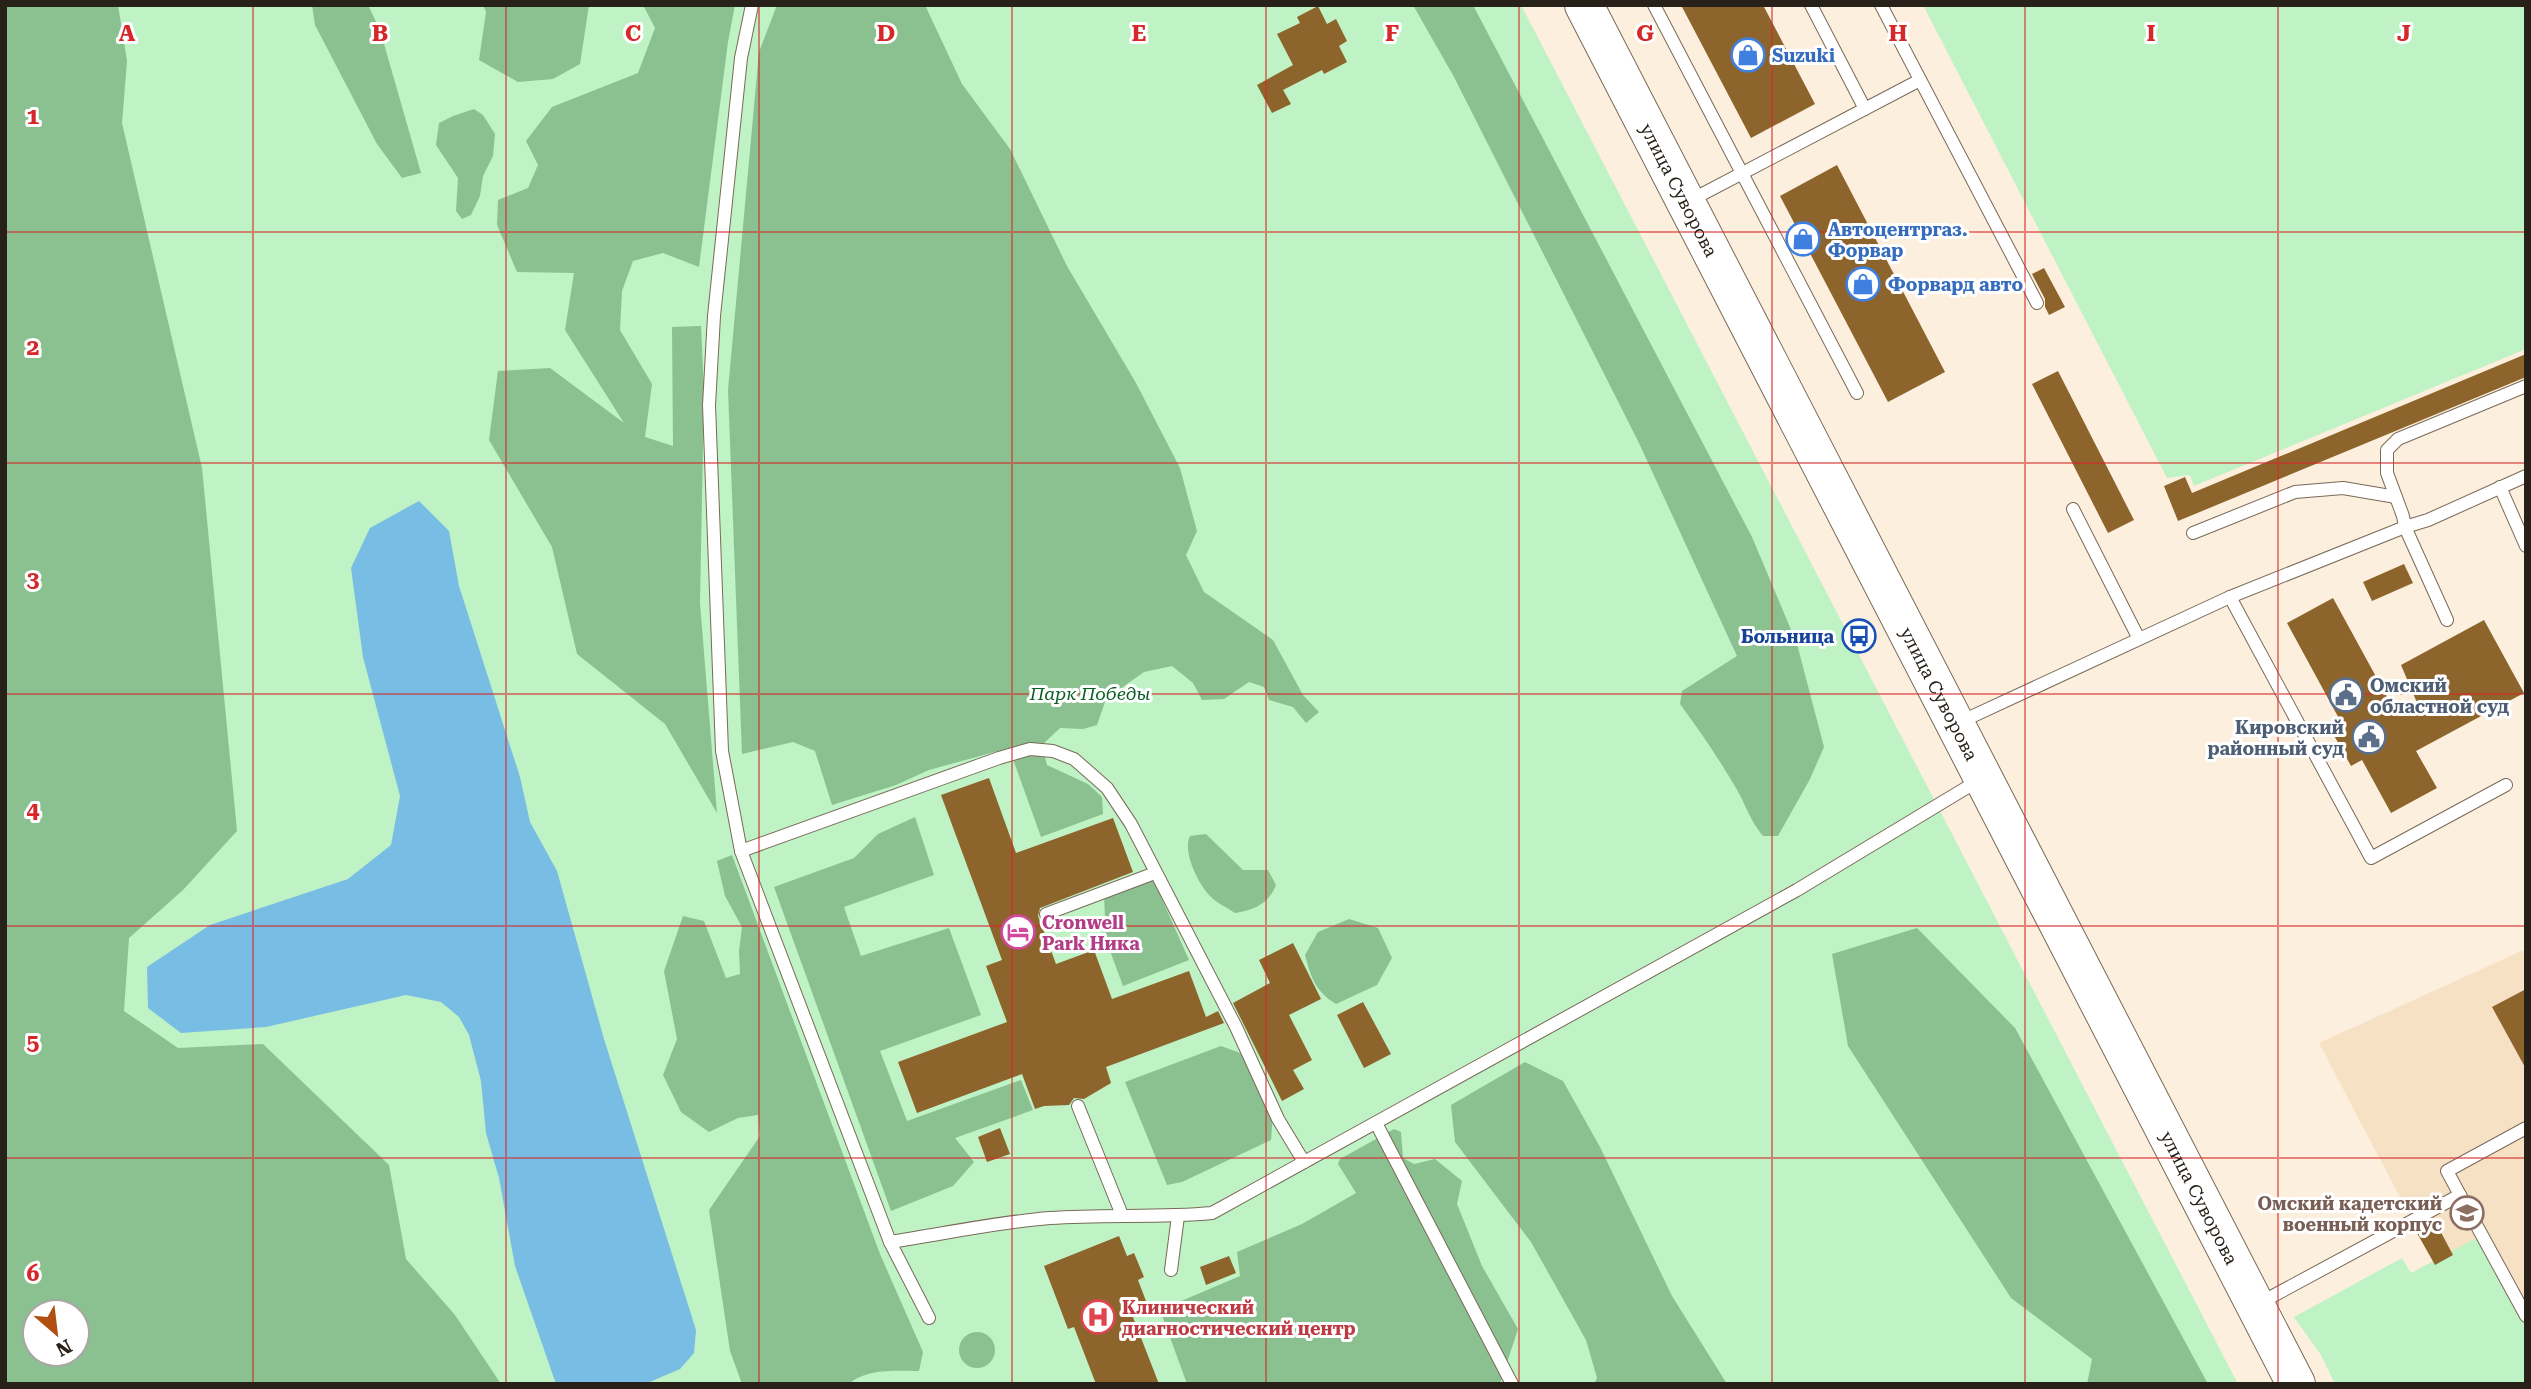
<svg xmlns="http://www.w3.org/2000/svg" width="2531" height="1389" viewBox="0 0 2531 1389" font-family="'Roboto Serif',serif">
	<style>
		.built { fill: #f7e1c5 }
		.green { fill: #bff2c5; fill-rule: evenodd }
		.forest { fill: #8bc191; fill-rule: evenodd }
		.water { fill: #78bde3 }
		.building { fill: #8d652c }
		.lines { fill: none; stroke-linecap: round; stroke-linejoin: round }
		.lane-casing { stroke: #796a57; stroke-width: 14 }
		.primary-casing { stroke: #796a57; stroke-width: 40 }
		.lane { stroke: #fff; stroke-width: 12 }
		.primary { stroke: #fff; stroke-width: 38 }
		.grid { fill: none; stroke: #d62828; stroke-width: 2; stroke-opacity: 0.55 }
		.labels { text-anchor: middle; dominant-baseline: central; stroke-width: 6; stroke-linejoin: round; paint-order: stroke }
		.shop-label { font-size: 18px; font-weight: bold; fill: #366cbe; stroke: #fff; text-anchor: start }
		.street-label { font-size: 18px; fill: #28211a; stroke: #fff }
		.transit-label { font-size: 18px; font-weight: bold; fill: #164399; stroke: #fff; text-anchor: end }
		.service-label { font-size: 18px; font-weight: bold; fill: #4e5e75; stroke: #fff; text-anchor: start }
		.park-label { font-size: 18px; font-style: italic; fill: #075e23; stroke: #fff }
		.hotel-label { font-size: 18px; font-weight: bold; fill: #b23c85; stroke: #fff; text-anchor: start }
		.education-label { font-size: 18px; font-weight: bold; fill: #785e54; stroke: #fff; text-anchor: end }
		.health-label { font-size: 18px; font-weight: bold; fill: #be3a42; stroke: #fff; text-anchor: start }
		.grid-label { font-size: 23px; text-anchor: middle; font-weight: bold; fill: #d62828; stroke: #fff; stroke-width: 6; stroke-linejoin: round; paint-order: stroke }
	</style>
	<rect width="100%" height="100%" fill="#fdefde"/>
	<path class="built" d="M2526,949v435h-28l-179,-341z"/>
	<g class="green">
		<path d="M5,5h1516l717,1379h-2233zM35,1312h42v42h-42z"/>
		<path d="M1923,5h603v344l-332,137 -4,-11 -23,3z"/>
		<path d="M2478,1237l48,89v58h-191l-14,-29 -27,-38 108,-59 9,15z"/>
	</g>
	<g class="forest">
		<path d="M5,5h113l9,56 -5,62 80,345 35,363 -54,59 -54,48 -5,73 54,37 85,-4 126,121 17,94 49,56 46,69h-496zM35,1312h42v42h-42z"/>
		<path d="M312,5h56l12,25 41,143 -19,5 -25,-34 -62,-119z"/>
		<path d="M483,5h106l-9,59 -27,15 -35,3 -39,-22 7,-48z"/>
		<path d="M643,5h92l-7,37 -29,225 -36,-14 -30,8 -11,30 -2,39 32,54 -7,53 28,9 -1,-119 29,-1 3,66 -4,211 17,210 -52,-89 -88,-70 -25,-107 -63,-107 9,-69 52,-3 74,55 -59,-93 9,-57 -57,-1 -20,-47 1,-25 30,-12 10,-23 -12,-24 26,-34 86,-34 17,-45z"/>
		<path d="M777,5h148l37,79 48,65 57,117 69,117 44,85 17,63 -11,24 18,37 69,48 30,55 16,17 -13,11 -13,-16 -24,-7 -5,-13 -15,-5 -25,17 -22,1 -9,-17 -21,-17 -28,6 -38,27 -9,26 -14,4 -23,-1 -18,17 5,20 41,19 14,13 1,17 -62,23 -32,-89 -80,22 -33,15 -64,20 -17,-54 -22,-9 -51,12 -14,-364 31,-338z"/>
		<path d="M1413,5h60l279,532 45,107 27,103 -14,32 -32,57h-15c-14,-17 -17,-31 -27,-48 -17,-29 -36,-57 -56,-84l2,-13 55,-35 -98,-213 -185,-366z"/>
		<path d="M474,109l9,6 12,19 -2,22 -10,20 -3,20 -9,19 -9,4 -6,-8 2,-33 -22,-33 3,-22 14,-7z"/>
		<path d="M915,817l19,58 -90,32 17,49 88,-28 32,87 -101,36 27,70 114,-41 12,30 -78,28 19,24 -21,24 -62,25 -117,-324 80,-29 24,-24z"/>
		<path d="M1206,834l37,36h25l8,15c-7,18 -21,25 -41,28 -7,-5 -17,-9 -24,-16 -12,-11 -29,-45 -21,-61z"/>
		<path d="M732,855l148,399 43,98 -4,19c-22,0 -52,-3 -70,13h-107l-12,-33 -21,-141 51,-74 -2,-21 -20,3 -29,14 -28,-20 -18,-37 14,-36 -13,-68 19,-55 21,5 22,57 14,-4 -1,-23 3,-24 -17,-31 -8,-35z"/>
		<path d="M1153,879l36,81 -66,26 -17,-46 -2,-44z"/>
		<path d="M1349,919l29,9 14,30 -15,27 -41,19c-20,-12 -25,-26 -31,-49l13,-23z"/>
		<path d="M1917,928l98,100 193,356h-121l5,-25 -81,-61 -163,-252 -16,-92z"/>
		<path d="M1221,1046l22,8 30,60 -2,26 -89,42 -15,3 -42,-103z"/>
		<path d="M1525,1062l38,19 37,66 72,149 55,88h-133l3,-6 -11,-38 -55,-98 -76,-100 -4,-37z"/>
		<path d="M1394,1129l7,3 2,26 11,6 21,-5 27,22 -5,23 25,62 36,63 -18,55h-313l-27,-74 80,-34 -3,-24 65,-28 54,-31 -18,-29 2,-5z"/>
		<circle cx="977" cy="1350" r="18"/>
	</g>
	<path class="water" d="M419,501l30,30 10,55 61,191 10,45 27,49 47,168 92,291 -2,23 -14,16 -35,15h-89l-41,-118 -16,-88 -13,-45 -5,-52 -12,-46 -10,-18 -18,-15 -35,-7 -140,32 -85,6 -33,-25 -1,-41 63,-42 138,-46 43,-34 9,-49 -37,-139 -12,-89 19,-40z"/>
	<g class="building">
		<path d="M1681,5h82l52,99 -64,34z"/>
		<path d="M1318,6l9,18 9,-5 11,22 -8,5 8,16 -23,12 -2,-4 -39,20 8,14 -19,9 -15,-28 36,-20 -16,-31 23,-11 -3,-6z"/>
		<path d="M1837,165l108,207 -57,30 -108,-206z"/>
		<path d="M2044,268l21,39 -16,8 -4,-8v-8l-13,-25z"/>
		<path d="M2526,354v23l-348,144 -14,-35 21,-9 7,16z"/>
		<path d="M2058,371l76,149 -26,13 -76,-149z"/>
		<path d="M2404,564l9,19 -41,18 -9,-19z"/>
		<path d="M2333,598l64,117 21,-10 -17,-40 83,-45 40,73 -108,58 21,37 -46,25 -29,-53 -11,6 -20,-36 11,-6 -55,-101z"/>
		<path d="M989,778l27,75 97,-35 20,54 -93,36 -2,8 18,48 38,-14 18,49 77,-28 17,46 12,-6 6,12 -118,44 5,16 -27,16 -10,-1 -5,7 -25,1 -9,3 -13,-35 -105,39 -19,-51 109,-40 -21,-56 16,-6 -61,-165z"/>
		<path d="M1293,943l28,56 -32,16 23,45 -19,10 11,19 -22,12 -49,-98 37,-20 -11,-23z"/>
		<path d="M2526,989v80l-34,-62z"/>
		<path d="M1363,1002l28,52 -27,14 -27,-53z"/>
		<path d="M1000,1128l10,26 -23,8 -9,-25z"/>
		<path d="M2436,1223l17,32 -18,10 -18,-32z"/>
		<path d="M1119,1236l8,20 7,-3 10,24 -6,3 8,21 -17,6 30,77h-63l-22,-57 -6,2 -24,-63z"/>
		<path d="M1229,1256l7,17 -30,12 -6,-18z"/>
	</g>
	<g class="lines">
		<defs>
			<g id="lane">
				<path d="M752,5l-11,53 -27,258 -5,89 13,346 19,100 149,391"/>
				<path d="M1654,5l203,388"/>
				<path d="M1811,5l54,104"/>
				<path d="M1881,5l156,298"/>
				<path d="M1691,200l229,-120"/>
				<path d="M2526,386l-128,53 -11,11v23l16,43 2,11 23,-7 98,-44"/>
				<path d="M2500,487l26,59"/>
				<path d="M2073,509l66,130"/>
				<path d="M2193,533l102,-41 48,-4 53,9"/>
				<path d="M2230,597l141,261 135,-73"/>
				<path d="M1960,722l270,-125 175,-70 42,93"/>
				<path d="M741,851l258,-93 31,-9 23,2 21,8 33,29 24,36 105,203 42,92 26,43"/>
				<path d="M1046,914l109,-41"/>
				<path d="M1078,1106l44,109"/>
				<path d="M1376,1123l136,261"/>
				<path d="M2460,1195l66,121"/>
				<path d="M1171,1270l7,-54"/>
				<path d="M2258,1304l202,-109 -13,-24 79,-43"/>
				<path d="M929,1318l-39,-76c53,-8 107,-20 160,-24 54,-4 108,0 162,-5l585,-323 184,-111"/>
			</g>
			<g id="primary">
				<path id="s1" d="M1584,5l712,1379"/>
			</g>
		</defs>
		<use href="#lane" class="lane-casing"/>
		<use href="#primary" class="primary-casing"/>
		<use href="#lane" class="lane"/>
		<use href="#primary" class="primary"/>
	</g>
	<path class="grid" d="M253,5v1379M506,5v1379M759,5v1379M1012,5v1379M1266,5v1379M1519,5v1379M1772,5v1379M2025,5v1379M2278,5v1379M5,232h2521M5,463h2521M5,694h2521M5,926h2521M5,1158h2521"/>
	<defs>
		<symbol id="shop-ring" viewBox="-11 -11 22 22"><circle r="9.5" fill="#fff" stroke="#3f7fe0" stroke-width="1.5"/><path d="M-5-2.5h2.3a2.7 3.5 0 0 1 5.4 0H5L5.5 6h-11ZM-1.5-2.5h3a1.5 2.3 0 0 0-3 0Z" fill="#3f7fe0"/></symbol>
		<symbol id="bus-ring" viewBox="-11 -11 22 22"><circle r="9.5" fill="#fff" stroke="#1a4fb4" stroke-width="1.5"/><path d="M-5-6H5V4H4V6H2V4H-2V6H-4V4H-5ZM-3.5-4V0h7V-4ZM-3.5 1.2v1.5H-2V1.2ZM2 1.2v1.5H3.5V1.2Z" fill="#1a4fb4"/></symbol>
		<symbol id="civic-ring" viewBox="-11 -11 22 22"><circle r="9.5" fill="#fff" stroke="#5c6f8a" stroke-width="1.5"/><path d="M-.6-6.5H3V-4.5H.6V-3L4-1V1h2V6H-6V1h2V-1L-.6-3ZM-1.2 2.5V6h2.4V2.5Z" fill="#5c6f8a"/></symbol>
		<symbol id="hotel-ring" viewBox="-11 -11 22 22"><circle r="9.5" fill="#fff" stroke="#d1479c" stroke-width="1.5"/><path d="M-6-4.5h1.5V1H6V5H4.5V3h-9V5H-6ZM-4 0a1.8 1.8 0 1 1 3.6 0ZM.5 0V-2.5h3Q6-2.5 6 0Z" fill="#d1479c"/></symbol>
		<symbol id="school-ring" viewBox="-11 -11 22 22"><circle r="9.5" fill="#fff" stroke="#8d6e63" stroke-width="1.5"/><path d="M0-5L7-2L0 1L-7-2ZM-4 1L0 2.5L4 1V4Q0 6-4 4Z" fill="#8d6e63"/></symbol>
		<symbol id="hospital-ring" viewBox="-11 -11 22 22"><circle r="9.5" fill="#fff" stroke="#e0444e" stroke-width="1.5"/><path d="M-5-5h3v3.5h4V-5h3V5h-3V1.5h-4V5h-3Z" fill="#e0444e"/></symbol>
	</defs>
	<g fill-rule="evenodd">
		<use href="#shop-ring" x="1729" y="36" width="38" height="38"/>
		<use href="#shop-ring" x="1784" y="220" width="38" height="38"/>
		<use href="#shop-ring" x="1844" y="265" width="38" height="38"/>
		<use href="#bus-ring" x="1840" y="617" width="38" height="38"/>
		<use href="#civic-ring" x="2327" y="676" width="38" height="38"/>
		<use href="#civic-ring" x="2350" y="718" width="38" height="38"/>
		<use href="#hotel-ring" x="999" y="913" width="38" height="38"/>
		<use href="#school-ring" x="2448" y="1194" width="38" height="38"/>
		<use href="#hospital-ring" x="1079" y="1298" width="38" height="38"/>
	</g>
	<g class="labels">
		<g class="shop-label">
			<text x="1772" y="55">Suzuki</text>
			<text x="1828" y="229">Автоцентргаз.<tspan x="1828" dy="21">Форвар</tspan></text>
			<text x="1888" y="284">Форвард авто</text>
		</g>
		<g class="street-label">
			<text stroke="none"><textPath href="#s1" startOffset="208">улица Суворова</textPath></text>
			<text stroke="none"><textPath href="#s1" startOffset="775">улица Суворова</textPath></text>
			<text stroke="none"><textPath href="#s1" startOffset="1342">улица Суворова</textPath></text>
		</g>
		<g class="transit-label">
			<text x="1834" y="636">Больница</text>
		</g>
		<g class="service-label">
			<text x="2370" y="685">Омский<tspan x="2370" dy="21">областной суд</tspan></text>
			<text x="2344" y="727" text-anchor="end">Кировский<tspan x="2344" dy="21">районный суд</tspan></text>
		</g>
		<g class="park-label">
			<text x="1090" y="693">Парк Победы</text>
		</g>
		<g class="hotel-label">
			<text x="1042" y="922">Cronwell<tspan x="1042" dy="21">Park Ника</tspan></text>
		</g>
		<g class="education-label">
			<text x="2442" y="1203">Омский кадетский<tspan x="2442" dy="21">военный корпус</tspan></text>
		</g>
		<g class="health-label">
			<text x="1122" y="1307">Клинический<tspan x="1122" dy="21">диагностический центр</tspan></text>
		</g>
	</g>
	<g class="grid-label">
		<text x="127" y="41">A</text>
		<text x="380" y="41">B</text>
		<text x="633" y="41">C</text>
		<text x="886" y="41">D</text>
		<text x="1139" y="41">E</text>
		<text x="1392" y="41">F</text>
		<text x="1645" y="41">G</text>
		<text x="1898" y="41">H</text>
		<text x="2151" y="41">I</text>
		<text x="2404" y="41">J</text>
		<text x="33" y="124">1</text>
		<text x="33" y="355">2</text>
		<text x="33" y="587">3</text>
		<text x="33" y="818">4</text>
		<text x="33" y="1050">5</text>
		<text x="33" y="1281">6</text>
	</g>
	<rect width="2531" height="1389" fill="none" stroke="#28211a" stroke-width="14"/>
	<g transform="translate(56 1333) rotate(152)"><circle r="33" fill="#ffffff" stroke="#a9a6a3" stroke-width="2"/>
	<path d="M0-5L12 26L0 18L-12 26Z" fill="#b14f13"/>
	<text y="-10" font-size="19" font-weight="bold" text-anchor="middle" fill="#28211a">N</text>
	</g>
</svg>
